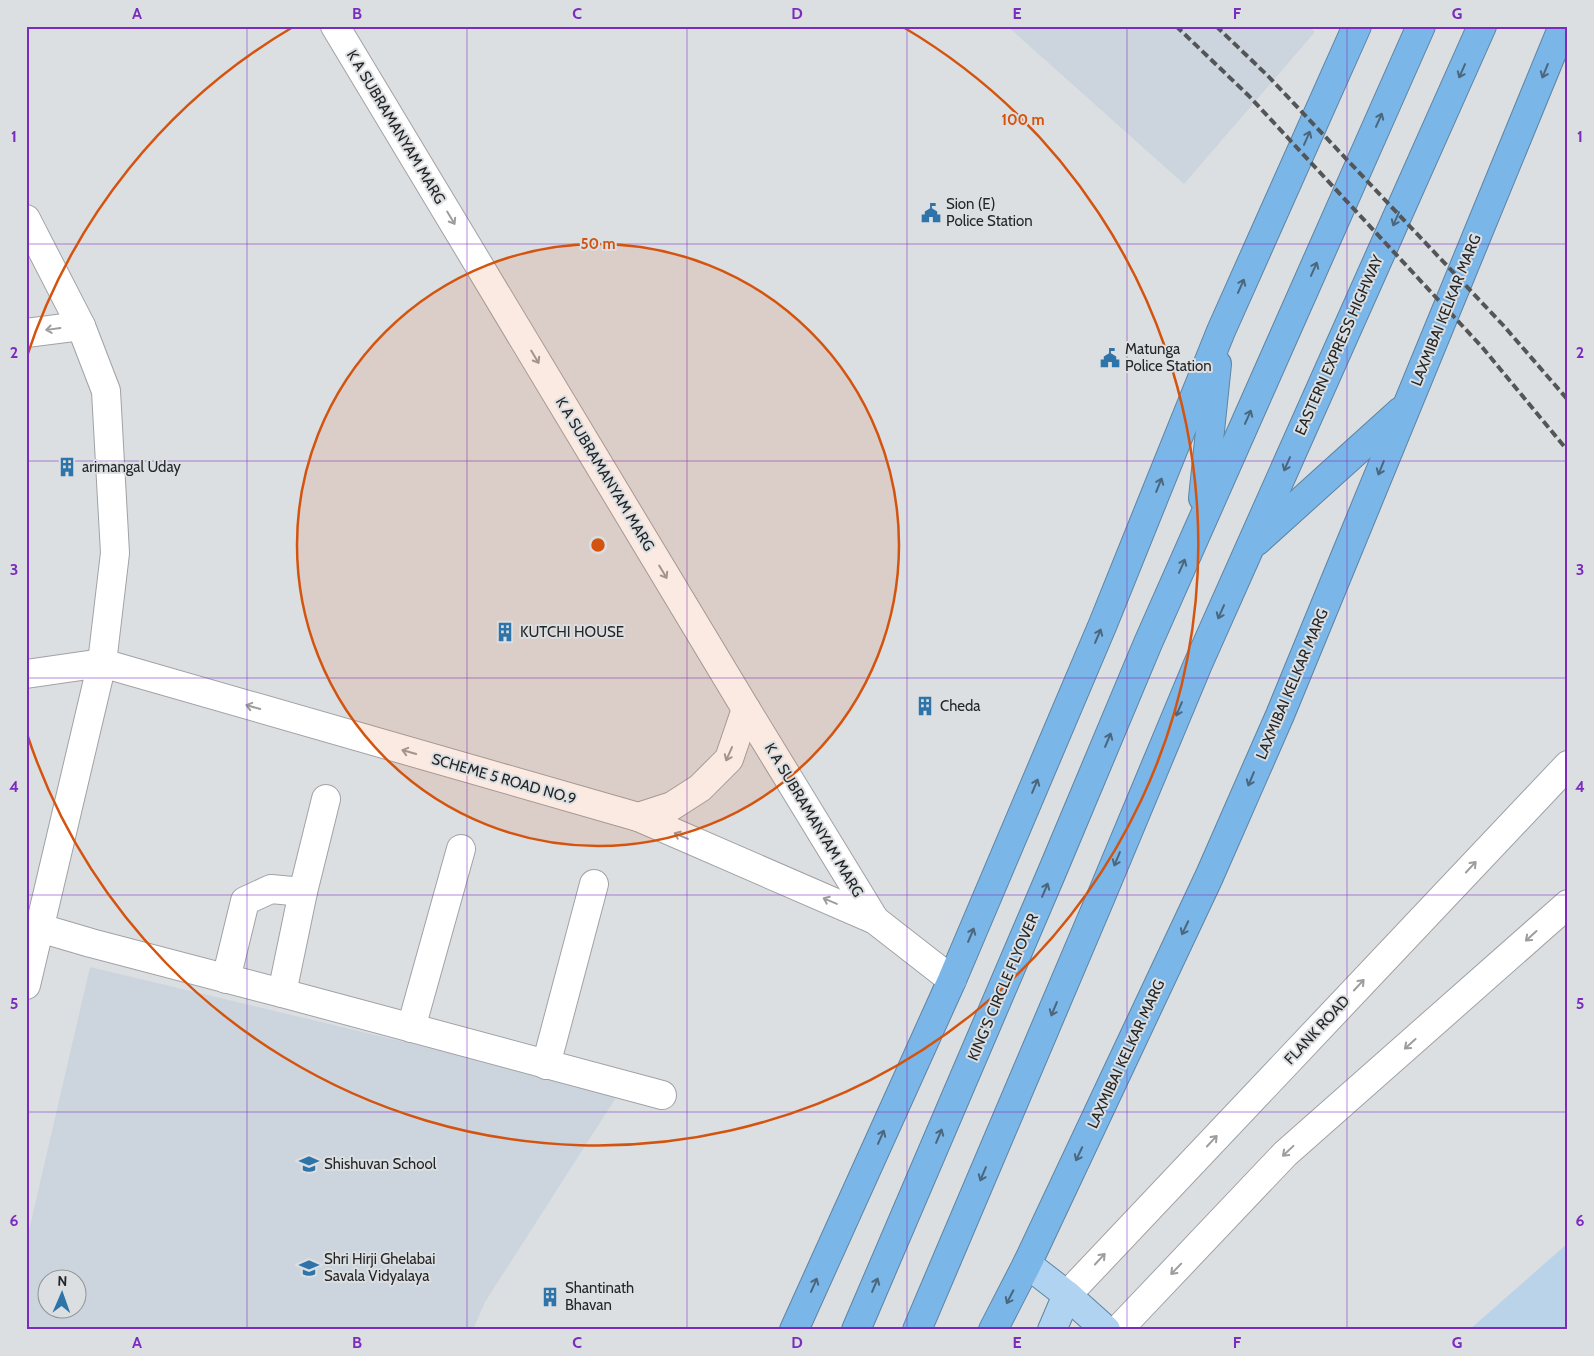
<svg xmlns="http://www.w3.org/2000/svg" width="1594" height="1356" viewBox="0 0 1594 1356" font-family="Cabin,sans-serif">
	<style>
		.built { fill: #ccd5dd; fill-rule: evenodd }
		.green { fill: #bbd3e8 }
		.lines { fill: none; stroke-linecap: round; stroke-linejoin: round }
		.street-casing { stroke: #a0a2a5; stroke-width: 30 }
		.secondary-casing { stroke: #a0a2a5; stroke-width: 30 }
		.primary-casing { stroke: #5c84a4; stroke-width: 30 }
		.highway-casing { stroke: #5c84a4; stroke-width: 30 }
		.street { stroke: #fff; stroke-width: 28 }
		.secondary { stroke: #fff; stroke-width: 28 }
		.primary { stroke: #afd3f1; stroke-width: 28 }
		.highway { stroke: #7ab6e8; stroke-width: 28 }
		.rail { stroke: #535556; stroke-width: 4; stroke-dasharray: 8 4; stroke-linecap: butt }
		.oneway { stroke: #4b677e }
		.oneway2 { stroke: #9d9d9e }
		.grid { fill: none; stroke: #7b2cbf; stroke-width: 1; stroke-opacity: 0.55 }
		.ring { fill: none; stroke: #d4540f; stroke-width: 2.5 }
		.labels { text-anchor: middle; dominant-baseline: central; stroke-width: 4; stroke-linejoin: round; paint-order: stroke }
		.street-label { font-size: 15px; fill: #252627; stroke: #dcdfe2 }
		.poi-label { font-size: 15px; fill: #252627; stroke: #dcdfe2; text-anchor: start }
		.centre { fill: #d4540f; stroke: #dcdfe2; stroke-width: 2.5 }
		.ring-label { font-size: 15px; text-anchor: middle; font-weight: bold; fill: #d4540f; stroke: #dcdfe2; stroke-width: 4; stroke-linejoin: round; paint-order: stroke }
		.neatline { fill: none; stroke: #7b2cbf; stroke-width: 2 }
		.grid-label { font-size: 16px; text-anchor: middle; font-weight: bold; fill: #7b2cbf }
	</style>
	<rect width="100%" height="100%" fill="#dcdfe2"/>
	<g class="built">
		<path d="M1007,26h302l6,6 -131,152z"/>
		<path d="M90,967l529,126 -134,209 -12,28h-447v-87zM48,1278h30v30h-30z"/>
	</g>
	<path class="green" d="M1568,1243v87h-99z"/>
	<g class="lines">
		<defs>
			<g id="street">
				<path d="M335,26l411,683 129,211"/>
				<path d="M26,219l55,107 25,65 9,162 -13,110 -76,322"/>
				<path d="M26,333l55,-7"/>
				<path d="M26,674l76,-11 536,154 237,103 77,60"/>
				<path d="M638,817l34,-11 28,-18 29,-29 17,-50"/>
				<path d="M40,928l51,15 191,50 380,102"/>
				<path d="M226,979l19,-78 26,-12 32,3"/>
				<path d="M282,993l21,-101 23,-93"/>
				<path d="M411,1028l50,-179"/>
				<path d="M546,1065l48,-181"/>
			</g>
			<g id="secondary">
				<path d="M1067,1295l501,-530"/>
				<path d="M1118,1330l167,-176 283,-250"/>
			</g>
			<g id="primary">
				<path d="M1027,1264l40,31 39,35"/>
				<path d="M1052,1330l15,-35"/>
			</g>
			<g id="highway">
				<path d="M1203,498l14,-134"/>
				<path d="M1257,541l144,-130"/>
				<path d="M794,1330l158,-350 151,-356 118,-293 136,-305"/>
				<path d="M856,1330l196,-458 96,-229 273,-617"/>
				<path d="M917,1330l183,-431 98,-235 284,-638"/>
				<path d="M993,1330l34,-66 182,-387 71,-162 283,-689"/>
			</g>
		</defs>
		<use href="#street" class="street-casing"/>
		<use href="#secondary" class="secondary-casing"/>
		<use href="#primary" class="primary-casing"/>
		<use href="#highway" class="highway-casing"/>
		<use href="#street" class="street"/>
		<use href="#secondary" class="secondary"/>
		<use href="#primary" class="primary"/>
		<use href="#highway" class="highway"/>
		<g class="rail">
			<path d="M1176,26l73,70 233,251 86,104"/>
			<path d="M1216,26l52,50 235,249 65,75"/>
		</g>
	</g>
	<defs><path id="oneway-shaft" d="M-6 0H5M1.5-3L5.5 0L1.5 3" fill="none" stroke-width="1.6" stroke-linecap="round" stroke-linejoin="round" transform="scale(1.25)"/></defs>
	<g class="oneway">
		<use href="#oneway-shaft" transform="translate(1462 71) rotate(114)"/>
		<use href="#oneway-shaft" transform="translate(1545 71) rotate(112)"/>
		<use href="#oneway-shaft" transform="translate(1379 120) rotate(-66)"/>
		<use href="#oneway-shaft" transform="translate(1307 138) rotate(-66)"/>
		<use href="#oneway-shaft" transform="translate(1396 219) rotate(114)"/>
		<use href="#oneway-shaft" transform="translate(1314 269) rotate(-66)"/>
		<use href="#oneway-shaft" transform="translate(1241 286) rotate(-66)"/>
		<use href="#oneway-shaft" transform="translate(1248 417) rotate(-66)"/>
		<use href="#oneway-shaft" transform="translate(1287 464) rotate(114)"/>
		<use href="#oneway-shaft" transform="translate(1381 468) rotate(112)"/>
		<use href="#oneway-shaft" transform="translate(1159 485) rotate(-68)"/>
		<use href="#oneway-shaft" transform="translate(1182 566) rotate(-66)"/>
		<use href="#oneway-shaft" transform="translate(1221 612) rotate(114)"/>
		<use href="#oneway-shaft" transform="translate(1098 636) rotate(-67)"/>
		<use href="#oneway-shaft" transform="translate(1179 709) rotate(113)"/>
		<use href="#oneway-shaft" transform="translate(1108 740) rotate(-67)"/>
		<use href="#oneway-shaft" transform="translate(1251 779) rotate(113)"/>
		<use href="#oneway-shaft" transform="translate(1035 786) rotate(-67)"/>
		<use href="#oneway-shaft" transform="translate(1117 859) rotate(113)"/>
		<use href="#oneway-shaft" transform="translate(1045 890) rotate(-67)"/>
		<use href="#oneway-shaft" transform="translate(1185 928) rotate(115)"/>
		<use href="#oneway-shaft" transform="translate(971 935) rotate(-67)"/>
		<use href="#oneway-shaft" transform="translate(1054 1009) rotate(113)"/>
		<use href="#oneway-shaft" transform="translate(939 1136) rotate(-67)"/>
		<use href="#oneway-shaft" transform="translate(881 1137) rotate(-66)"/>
		<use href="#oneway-shaft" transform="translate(1079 1154) rotate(115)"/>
		<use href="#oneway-shaft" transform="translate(983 1174) rotate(113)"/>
		<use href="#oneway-shaft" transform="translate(814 1285) rotate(-66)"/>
		<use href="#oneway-shaft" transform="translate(875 1285) rotate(-67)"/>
		<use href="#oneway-shaft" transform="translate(1010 1297) rotate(117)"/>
	</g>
	<g class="oneway2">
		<use href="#oneway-shaft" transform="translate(451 218) rotate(59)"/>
		<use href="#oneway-shaft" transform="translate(53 329) rotate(172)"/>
		<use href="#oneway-shaft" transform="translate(535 357) rotate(59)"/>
		<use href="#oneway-shaft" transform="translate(663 572) rotate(59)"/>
		<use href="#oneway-shaft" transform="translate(253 707) rotate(-164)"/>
		<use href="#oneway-shaft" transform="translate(409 752) rotate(-164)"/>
		<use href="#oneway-shaft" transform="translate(729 754) rotate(114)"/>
		<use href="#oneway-shaft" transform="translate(681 836) rotate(-157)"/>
		<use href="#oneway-shaft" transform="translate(1471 867) rotate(-47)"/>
		<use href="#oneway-shaft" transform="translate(830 901) rotate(-157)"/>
		<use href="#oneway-shaft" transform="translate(1531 936) rotate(138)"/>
		<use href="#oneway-shaft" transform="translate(1359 985) rotate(-47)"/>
		<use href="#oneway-shaft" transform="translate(1410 1044) rotate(138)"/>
		<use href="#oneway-shaft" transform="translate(1212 1141) rotate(-47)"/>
		<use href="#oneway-shaft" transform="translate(1288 1151) rotate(137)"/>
		<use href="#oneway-shaft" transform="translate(1100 1259) rotate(-47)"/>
		<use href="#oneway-shaft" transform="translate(1176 1269) rotate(134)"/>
	</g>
	<path class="grid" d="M247,26v1304M467,26v1304M687,26v1304M907,26v1304M1127,26v1304M1347,26v1304M26,244h1542M26,461h1542M26,678h1542M26,895h1542M26,1112h1542"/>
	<circle cx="598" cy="545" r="301" fill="#d4540f" fill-opacity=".12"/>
	<g class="ring">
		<circle cx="598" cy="545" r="301"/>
		<path d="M26 359A601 601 0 0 1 293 27M903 27A601 601 0 1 1 26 731"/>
	</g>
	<defs>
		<symbol id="civic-bare" viewBox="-9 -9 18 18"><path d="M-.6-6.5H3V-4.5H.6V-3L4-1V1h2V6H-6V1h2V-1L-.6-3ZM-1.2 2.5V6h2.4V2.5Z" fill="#2e74a9" stroke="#dcdfe2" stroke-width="2.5" paint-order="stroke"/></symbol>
		<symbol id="building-bare" viewBox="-9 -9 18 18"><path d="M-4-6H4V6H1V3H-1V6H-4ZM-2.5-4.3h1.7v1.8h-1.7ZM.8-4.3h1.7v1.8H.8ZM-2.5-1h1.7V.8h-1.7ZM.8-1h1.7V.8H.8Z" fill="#2e74a9" stroke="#dcdfe2" stroke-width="2.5" paint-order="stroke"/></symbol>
		<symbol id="school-bare" viewBox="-9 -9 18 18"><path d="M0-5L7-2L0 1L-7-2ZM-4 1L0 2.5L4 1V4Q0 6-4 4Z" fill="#2e74a9" stroke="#dcdfe2" stroke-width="2.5" paint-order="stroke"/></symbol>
	</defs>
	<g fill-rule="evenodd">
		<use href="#civic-bare" x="917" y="199" width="28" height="28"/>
		<use href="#civic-bare" x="1096" y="344" width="28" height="28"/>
		<use href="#building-bare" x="53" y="453" width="28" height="28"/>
		<use href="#building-bare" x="491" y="618" width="28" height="28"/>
		<use href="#building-bare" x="911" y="692" width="28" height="28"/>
		<use href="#school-bare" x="295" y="1150" width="28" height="28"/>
		<use href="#school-bare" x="295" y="1254" width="28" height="28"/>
		<use href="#building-bare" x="536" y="1283" width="28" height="28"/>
	</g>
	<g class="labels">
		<g class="street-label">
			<text transform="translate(396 127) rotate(59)">K A SUBRAMANYAM MARG</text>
			<text transform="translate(1446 310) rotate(-68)">LAXMIBAI KELKAR MARG</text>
			<text transform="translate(1339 345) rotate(-66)">EASTERN EXPRESS HIGHWAY</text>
			<text transform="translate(605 474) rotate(59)">K A SUBRAMANYAM MARG</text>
			<text transform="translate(1292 684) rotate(-67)">LAXMIBAI KELKAR MARG</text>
			<text transform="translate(504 779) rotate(16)">SCHEME 5 ROAD NO.9</text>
			<text transform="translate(814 820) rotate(59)">K A SUBRAMANYAM MARG</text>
			<text transform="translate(1003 987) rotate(-67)">KING'S CIRCLE FLYOVER</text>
			<text transform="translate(1317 1030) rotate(-47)">FLANK ROAD</text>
			<text transform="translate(1126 1054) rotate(-65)">LAXMIBAI KELKAR MARG</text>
		</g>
		<g class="poi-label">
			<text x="946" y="204">Sion (E)<tspan x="946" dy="17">Police Station</tspan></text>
			<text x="1125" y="349">Matunga<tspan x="1125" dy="17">Police Station</tspan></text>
			<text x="82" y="467">arimangal Uday</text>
			<text x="520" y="632">KUTCHI HOUSE</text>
			<text x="940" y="706">Cheda</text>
			<text x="324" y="1164">Shishuvan School</text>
			<text x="324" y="1259">Shri Hirji Ghelabai<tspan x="324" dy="17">Savala Vidyalaya</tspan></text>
			<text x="565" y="1288">Shantinath<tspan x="565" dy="17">Bhavan</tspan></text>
		</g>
	</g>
	<circle cx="598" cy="545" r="8" class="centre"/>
	<g class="ring-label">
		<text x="1023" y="125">100 m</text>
		<text x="598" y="249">50 m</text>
	</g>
	<rect width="1594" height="1356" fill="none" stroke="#dcdfe2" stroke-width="55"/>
	<g transform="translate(62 1294) rotate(2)"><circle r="24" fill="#dcdfe2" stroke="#939597"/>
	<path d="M0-4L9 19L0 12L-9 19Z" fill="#2e74a9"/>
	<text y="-8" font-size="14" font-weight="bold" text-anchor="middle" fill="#252627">N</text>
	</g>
	<rect x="28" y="28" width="1538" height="1300" class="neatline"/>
	<g class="grid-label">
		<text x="137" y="19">A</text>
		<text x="357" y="19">B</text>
		<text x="577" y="19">C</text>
		<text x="797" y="19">D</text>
		<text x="1017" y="19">E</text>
		<text x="1237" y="19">F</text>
		<text x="1457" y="19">G</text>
		<text x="14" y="142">1</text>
		<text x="1580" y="142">1</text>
		<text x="14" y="358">2</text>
		<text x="1580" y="358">2</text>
		<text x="14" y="575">3</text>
		<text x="1580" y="575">3</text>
		<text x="14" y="792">4</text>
		<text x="1580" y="792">4</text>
		<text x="14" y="1009">5</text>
		<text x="1580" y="1009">5</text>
		<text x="14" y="1226">6</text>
		<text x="1580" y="1226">6</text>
		<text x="137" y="1348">A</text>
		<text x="357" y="1348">B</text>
		<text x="577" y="1348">C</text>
		<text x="797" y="1348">D</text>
		<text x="1017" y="1348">E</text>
		<text x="1237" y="1348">F</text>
		<text x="1457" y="1348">G</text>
	</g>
</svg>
